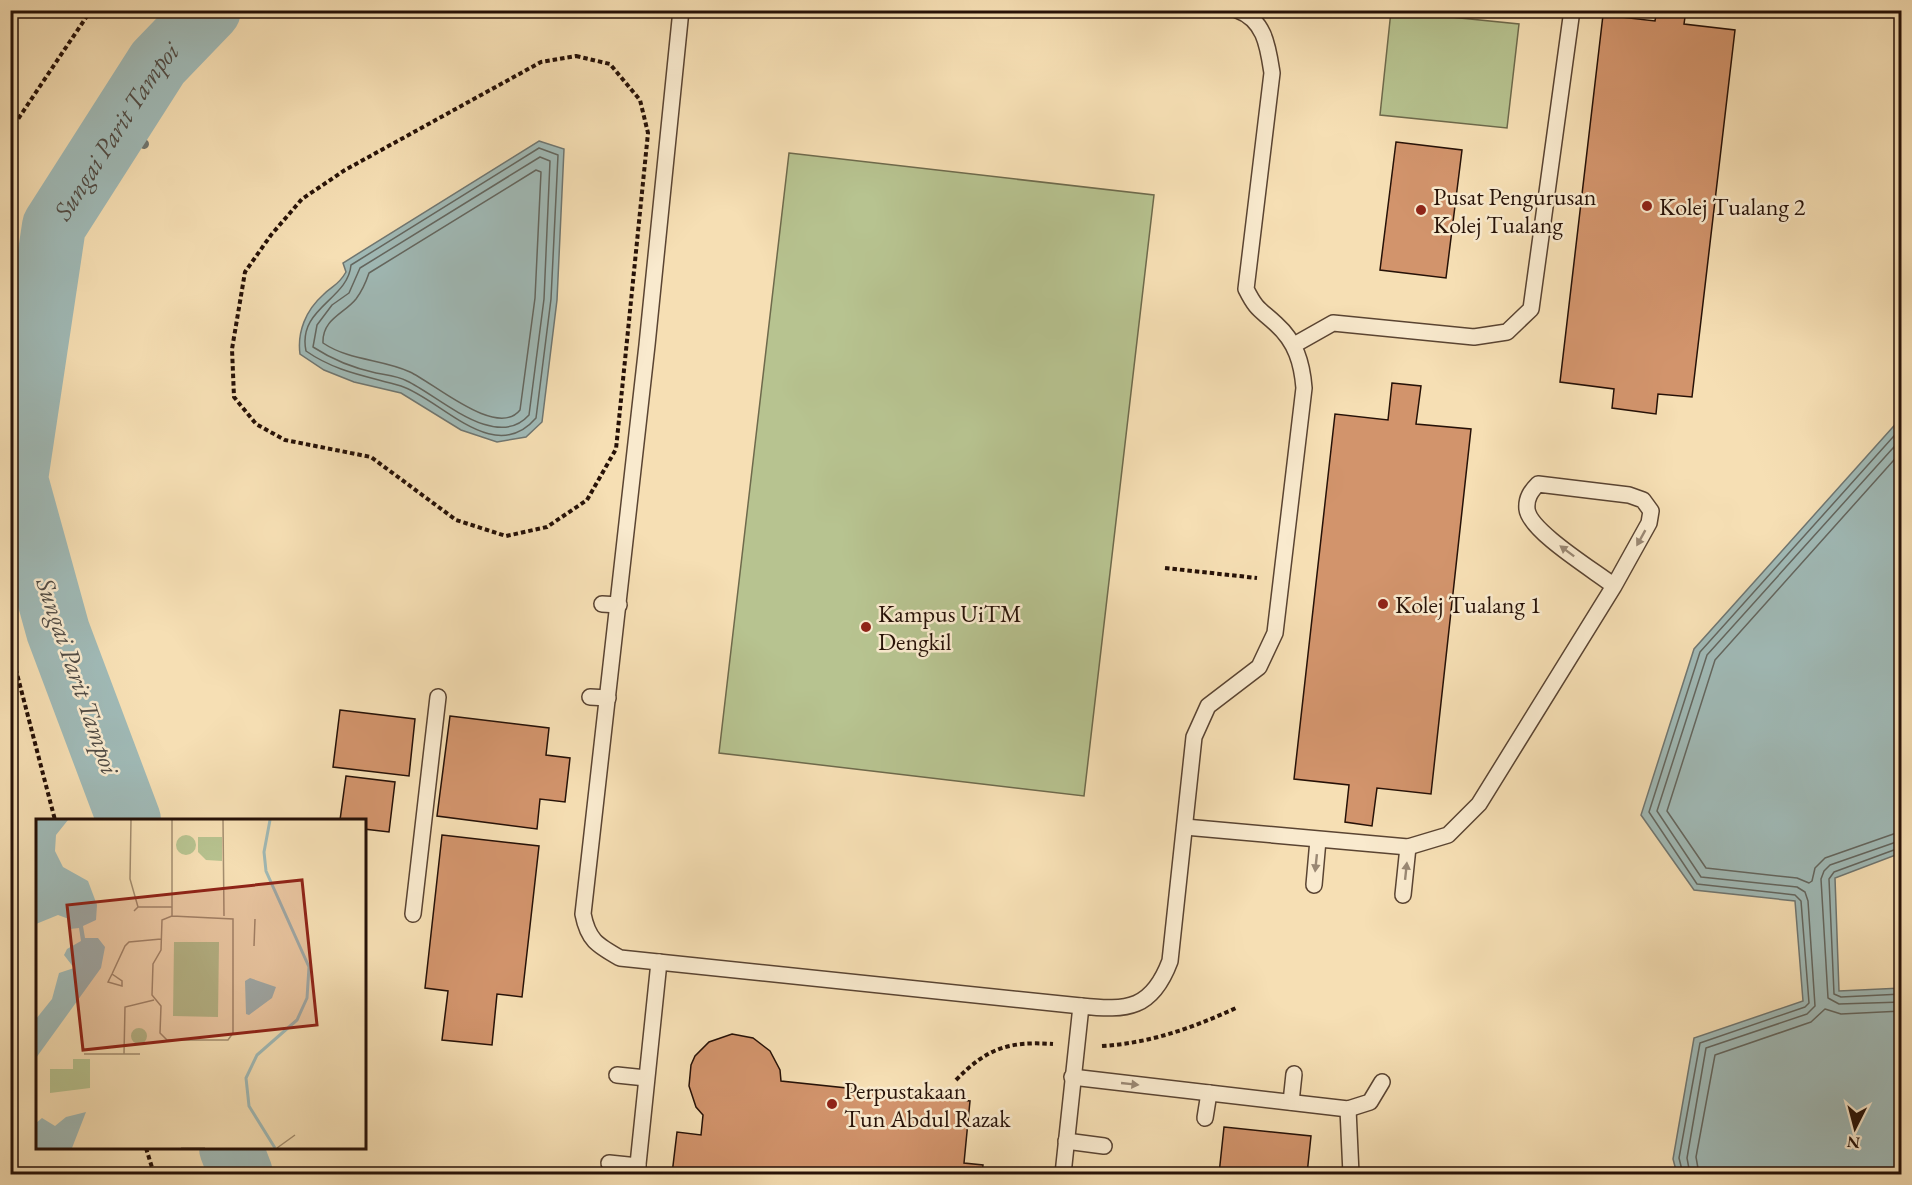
<svg xmlns="http://www.w3.org/2000/svg" width="1912" height="1185" viewBox="0 0 1912 1185" font-family="'EB Garamond',serif">
	<style>
		.green { fill: #b7c390; stroke: #6e6a4c; stroke-width: 1.5 }
		.water { fill: #a0bab7; stroke: #6f7671; stroke-width: 1.5 }
		.lines { fill: none; stroke-linecap: round; stroke-linejoin: round }
		.shore { stroke: #63665f; stroke-width: 1.5 }
		.stream { stroke: #6f7671; stroke-width: 10 }
		.river { stroke: #a0bab7; stroke-width: 64 }
		.building { fill: #d2946c; stroke: #261107; stroke-width: 1.5 }
		.service-casing { stroke: #5a4432; stroke-width: 18 }
		.path { stroke: #261107; stroke-width: 4; stroke-dasharray: 4.5 3; stroke-linecap: butt }
		.service { stroke: #f9eace; stroke-width: 15 }
		.oneway { fill: #9a8874 }
		.poi-dot { fill: #8f2418; stroke: #f9eace; stroke-width: 2 }
		.labels { text-anchor: middle; dominant-baseline: central; stroke-width: 5; stroke-linejoin: round; paint-order: stroke }
		.poi-label { font-size: 24px; fill: #261107; stroke: #f9eace; text-anchor: start }
		.water-label { font-size: 26px; font-style: italic; fill: #514c45; stroke: #f9eace }
		.inset-river { fill: none; stroke: #a0bab7; stroke-width: 3 }
		.inset-road { fill: none; stroke: #a38d6f; stroke-width: 1.5 }
		.view { fill: #8f2418; fill-opacity: 0.15; stroke: #8f2418; stroke-width: 3 }
		.inset-edge { fill: none; stroke: #261107; stroke-width: 3 }
	</style>
	<rect width="100%" height="100%" fill="#f6dfb4"/>
	<filter id="stains"><feTurbulence type="fractalNoise" baseFrequency=".00333" numOctaves="4"/><feColorMatrix values="0 0 0 0 .2 0 0 0 0 .09 0 0 0 0 .02 0 0 0 .5 -.17"/></filter>
	<radialGradient id="worn" r=".72"><stop offset=".6" stop-color="#630" stop-opacity="0"/><stop offset="1" stop-color="#630" stop-opacity=".3"/></radialGradient>
	<g class="green">
		<path d="M1391,11l128,13 -12,104 -127,-13z"/>
		<path d="M789,153l365,42 -70,601 -365,-43z"/>
	</g>
	<g class="water">
		<path d="M539,141l25,8 -7,151 -15,122 -16,15 -29,5 -36,-12 -60,-37 -47,-11 -30,-12 -24,-16c-3,-22 6,-44 23,-59 10,-10 15,-9 23,-23l-3,-9z"/>
		<path d="M1901,418v435l-66,25 4,113 62,-3v186h-224l-4,-15 21,-121 109,-37 -8,-100 -101,-11 -53,-75 53,-166z"/>
	</g>
	<g class="lines">
		<g class="shore">
			<path d="M539,148l19,7 -7,144 -15,119c-42,49 -95,-19 -135,-32 -34,-10 -65,-14 -95,-35 -9,-43 42,-51 45,-86z"/>
			<path d="M540,157l10,4 -6,138 -15,116c-33,37 -90,-19 -122,-34 -9,-5 -21,-6 -31,-8 -23,-5 -43,-13 -63,-26l4,-22 15,-20 17,-12 11,-25z"/>
			<path d="M536,170l5,2 -6,126 -15,112c-23,29 -86,-27 -110,-38 -28,-13 -60,-11 -87,-29 -1,-24 21,-29 33,-44 6,-8 10,-17 13,-26z"/>
			<path d="M1902,451l-187,209 -48,151 39,57 91,10 12,5 3,-2 3,-13 10,-10 77,-27"/>
			<path d="M1902,840l-72,25 -6,6 -3,8 7,119 11,6 63,-2"/>
			<path d="M1902,847l-68,25 -5,7 5,115 7,3 61,-3"/>
			<path d="M1683,1174l-4,-16 21,-115 105,-36 4,-4 -8,-102 -6,-6 -98,-11 -48,-72 51,-160 202,-225"/>
			<path d="M1690,1174l-3,-16 19,-110 101,-34 8,-8 -7,-105 -3,-9 -8,-5 -96,-10 -44,-66 50,-156 195,-217"/>
			<path d="M1699,1174l-3,-17 19,-102 96,-33 14,-13 16,5 61,-3"/>
		</g>
		<path class="stream" d="M117,128l27,16"/>
		<g class="river">
			<path id="s1" d="M129,820l-71,-189 -42,-152 38,-253 104,-163 51,-53"/>
			<path d="M231,1148l10,26"/>
		</g>
	</g>
	<g class="building">
		<path d="M1657,10h29l-2,14 51,6 -43,367 -34,-3 -2,20 -44,-6 2,-19 -54,-7 43,-367 52,6z"/>
		<path d="M1396,142l66,8 -16,128 -66,-8z"/>
		<path d="M1392,383l29,3 -5,38 55,5 -40,365 -54,-6 -5,38 -27,-4 4,-37 -55,-6 41,-365 53,6z"/>
		<path d="M340,710l75,9 -6,57 -76,-9z"/>
		<path d="M450,716l99,12 -3,27 24,3 -5,44 -25,-3 -3,30 -100,-13z"/>
		<path d="M346,776l49,6 -6,50 -25,-3v-9h-24z"/>
		<path d="M442,835l97,11 -17,151 -25,-3 -5,51 -50,-5 6,-49 -23,-3z"/>
		<path d="M732,1034l21,4 17,13 10,19 1,11 189,20 -6,62 19,2 -1,9h-310l5,-42 24,3 2,-20 -7,-8 -7,-21 2,-21 4,-9 14,-14z"/>
		<path d="M1224,1127l87,9 -4,38h-88z"/>
	</g>
	<g class="lines">
		<defs>
			<g id="service">
				<path d="M681,10l-34,335 -64,569c5,26 14,31 37,44l461,48"/>
				<path d="M1294,345l39,-22 141,14 33,-5 24,-23 41,-299"/>
				<path d="M602,604l17,1"/>
				<path d="M590,697l18,1"/>
				<path d="M1185,827l223,20 40,-12 31,-31 135,-218 35,-63 2,-12 -8,-11 -14,-5 -91,-11c-7,7 -12,14 -11,25 2,22 68,62 87,77"/>
				<path d="M1314,885l4,-45"/>
				<path d="M1403,895l5,-48"/>
				<path d="M413,914l25,-217"/>
				<path d="M617,1075l29,3"/>
				<path d="M1072,1077l276,32 22,-7 12,-20"/>
				<path d="M1291,1102l3,-28"/>
				<path d="M1348,1109l3,65"/>
				<path d="M1205,1118l4,-25"/>
				<path d="M1066,1141l38,5"/>
				<path d="M609,1163l29,3"/>
				<path d="M637,1174l22,-212"/>
				<path d="M1063,1174l18,-168c47,5 71,3 89,-45l24,-224 14,-31 51,-39 16,-34 29,-245c-2,-25 -8,-46 -28,-64 -16,-15 -19,-13 -30,-35l26,-216c-4,-26 -7,-53 -35,-63"/>
			</g>
		</defs>
		<use href="#service" class="service-casing"/>
		<g class="path">
			<path d="M576,56l34,8 30,36 8,33 -32,316 -29,51 -40,27 -41,9 -50,-16 -85,-63 -86,-17 -29,-16 -22,-27 -2,-48 13,-77 26,-37 31,-36 43,-29 196,-108z"/>
			<path d="M10,131l81,-121"/>
			<path d="M1165,568l92,10"/>
			<path d="M10,647l45,173"/>
			<path d="M1102,1046c49,-3 90,-18 134,-38"/>
			<path d="M956,1080c31,-32 53,-39 97,-36"/>
			<path d="M146,1148l8,26"/>
		</g>
		<use href="#service" class="service"/>
	</g>
	<defs><path id="oneway-solid" d="M-6-.8H1V-3.2L6.5 0L1 3.2V.8H-6Z" transform="scale(1.5)"/></defs>
	<g class="oneway">
		<use href="#oneway-solid" transform="translate(1641 538) rotate(119)"/>
		<use href="#oneway-solid" transform="translate(1567 551) rotate(-143)"/>
		<use href="#oneway-solid" transform="translate(1316 863) rotate(96)"/>
		<use href="#oneway-solid" transform="translate(1406 871) rotate(-84)"/>
		<use href="#oneway-solid" transform="translate(1130 1084) rotate(6)"/>
	</g>
	<g class="poi-dot">
		<circle cx="1647" cy="206" r="6"/>
		<circle cx="1421" cy="210" r="6"/>
		<circle cx="1383" cy="604" r="6"/>
		<circle cx="866" cy="627" r="6"/>
		<circle cx="832" cy="1104" r="6"/>
	</g>
	<g class="labels">
		<g class="poi-label">
			<text x="1433" y="196">Pusat Pengurusan<tspan x="1433" dy="28">Kolej Tualang</tspan></text>
			<text x="1659" y="206">Kolej Tualang 2</text>
			<text x="1395" y="604">Kolej Tualang 1</text>
			<text x="878" y="613">Kampus UiTM<tspan x="878" dy="28">Dengkil</tspan></text>
			<text x="844" y="1090">Perpustakaan<tspan x="844" dy="28">Tun Abdul Razak</tspan></text>
		</g>
		<g class="water-label">
			<text stroke="none"><textPath href="#s1" startOffset="729">Sungai Parit Tampoi</textPath></text>
			<text transform="translate(78 676) rotate(71)">Sungai Parit Tampoi</text>
		</g>
	</g>
	<g transform="translate(36 819)">
		<rect width="330" height="330" fill="#f6dfb4"/>
		<path d="M140 26a10 10 0 1 1 20 0a10 10 0 1 1-20 0ZM162,18h24v24l-16,-1 -8,-8zM138,123h45l-1,75 -45,-1zM95 217a8 8 0 1 1 16 0a8 8 0 1 1-16 0ZM37,240h17v29l-40,5v-24h23z" fill="#b7c390"/>
		<path d="M0,1h32l-12,15 -1,16 8,16 25,14 9,24 -1,15 -13,6 2,12h13l7,9 -4,21 -65,90v-39l16,-20 7,-26 15,-5 -10,-13 3,-6 14,-8 -2,-13 -9,1 -1,-10 -11,-4 -22,9zM214,159l26,9 -4,11 -23,17 -3,-1 -1,-33zM50,293l-14,36h-36v-25l6,-5 13,8 11,-9z" fill="#a0bab7"/>
		<path class="inset-river" d="M234,1l-6,32 2,19 43,96 -2,31 -10,22 -40,35 -11,23 3,28 26,42"/>
		<path class="inset-road" d="M95,1l-1,59 8,28M187,1l1,96M98,92l4,-4h34M136,97l61,3v114l-5,7h-61l-7,-7 1,-27 -9,-11 1,-31 8,-14 1,-30 10,-4v-96M218,127l1,-27M76,155l10,7v5l-14,-4 4,-8 13,-28 4,-4 32,-3M48,235h56M88,235l1,-47 29,-7M145,329h24M241,329l18,-13"/>
		<path class="view" d="M266,61l15,145 -234,25 -16,-145z"/>
		<rect width="330" height="330" class="inset-edge"/>
	</g>
	<rect width="1912" height="1185" fill="none" stroke="#f6dfb4" stroke-width="36"/>
	<rect x="12" y="12" width="1888" height="1161" fill="none" stroke="#261107" stroke-width="3"/>
	<rect x="18" y="18" width="1876" height="1149" fill="none" stroke="#261107" stroke-width="1.5"/>
	<g transform="translate(1855 1128) rotate(186)" stroke="#f9eace" stroke-width="4.5" paint-order="stroke">
	<path d="M0-4.5L10 22L0 15L-10 22Z" fill="#261107"/>
	<text y="-9" font-size="16" font-weight="bold" text-anchor="middle" fill="#261107">N</text>
	</g>
	<rect width="100%" height="100%" filter="url(#stains)"/>
	<rect width="100%" height="100%" fill="url(#worn)"/>
</svg>
